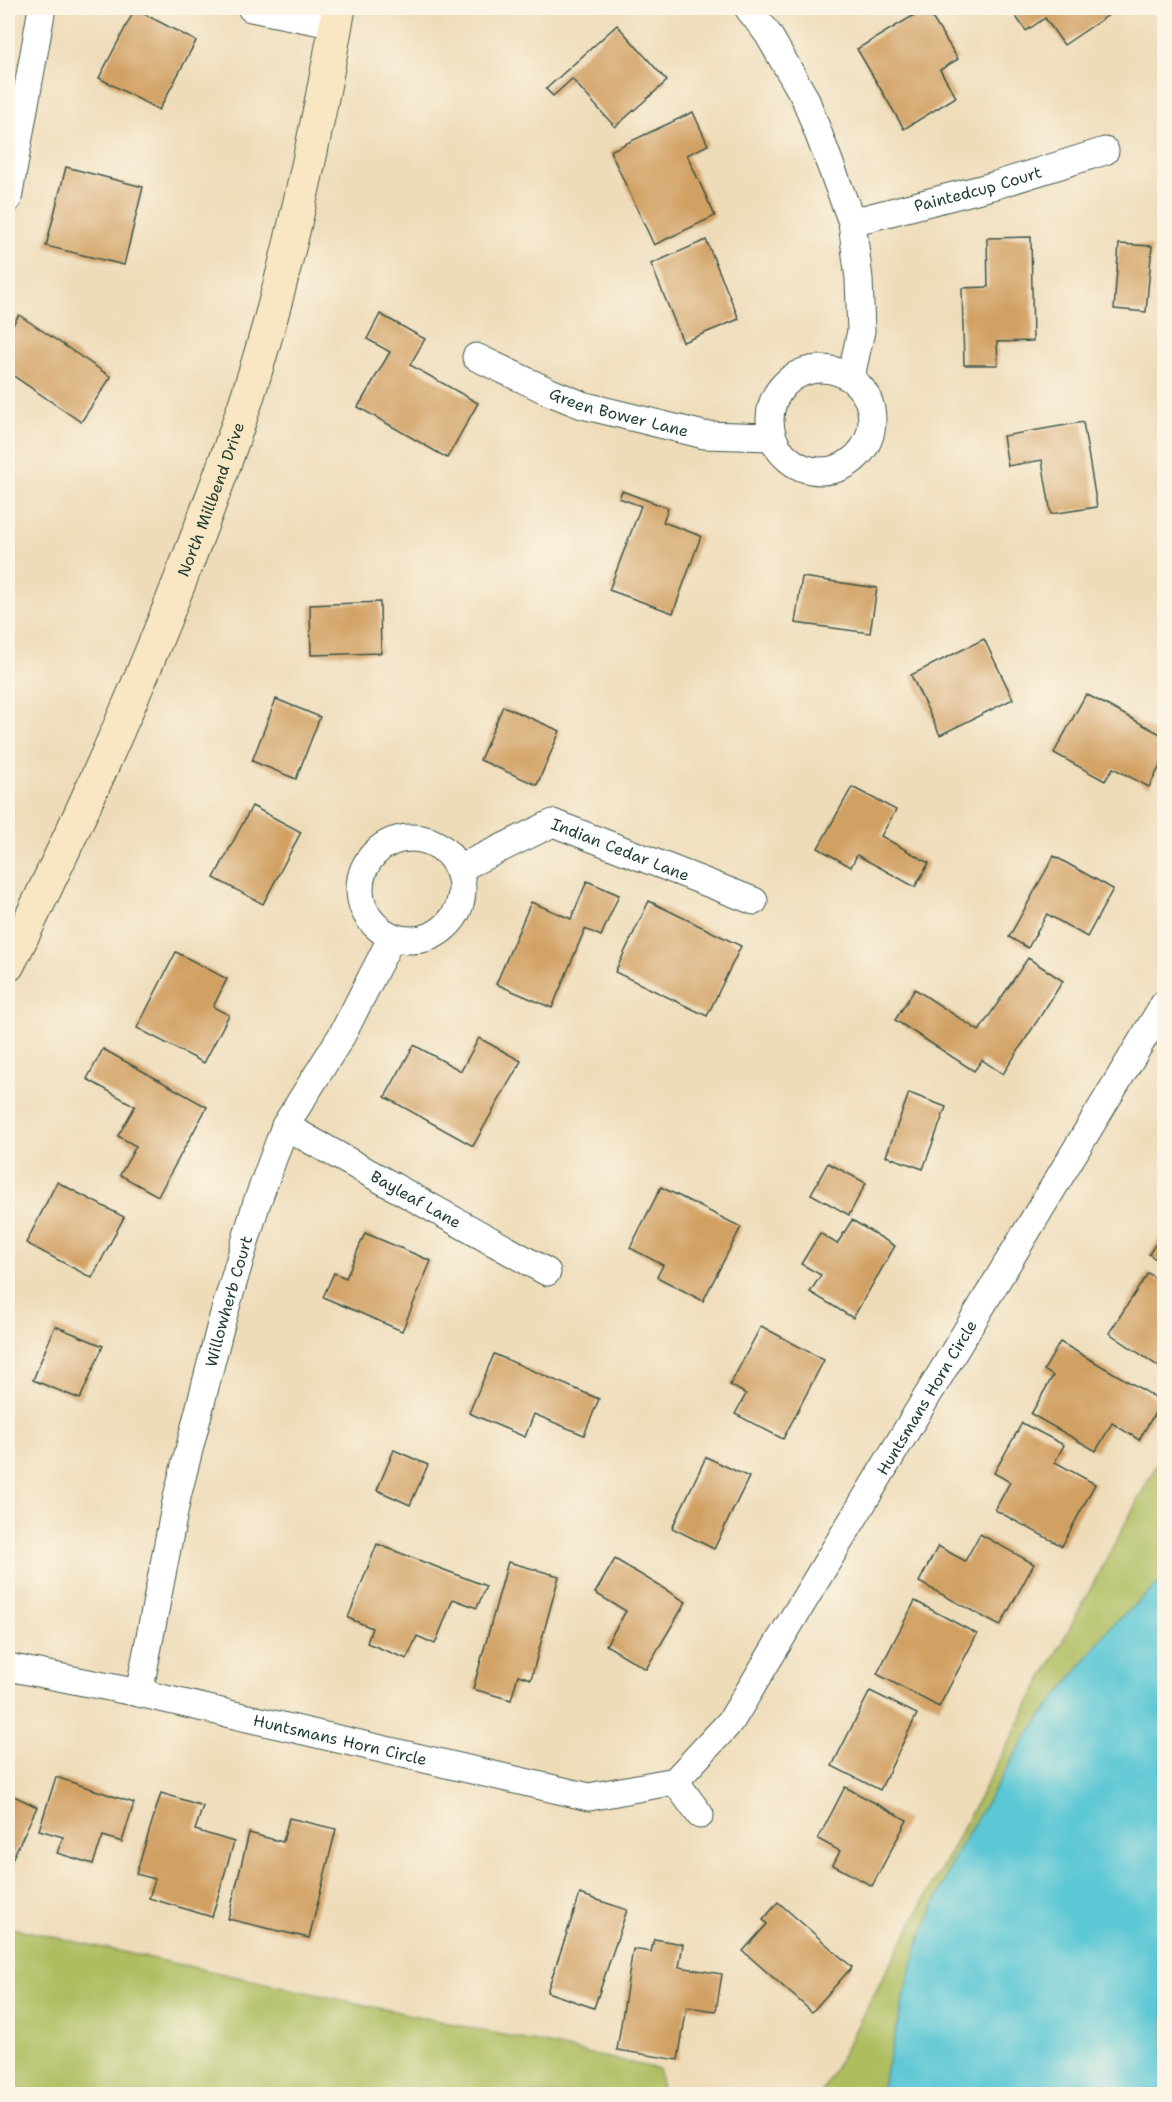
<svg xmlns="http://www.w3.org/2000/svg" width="1172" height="2102" viewBox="0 0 1172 2102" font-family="'Shantell Sans',sans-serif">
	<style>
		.green { fill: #aebd60; stroke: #667d4a; stroke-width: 1.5 }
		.water { fill: #5bc7d5; stroke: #3d8284; stroke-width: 1.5 }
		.building { fill: #d1a064 }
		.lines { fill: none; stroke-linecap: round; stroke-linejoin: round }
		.street-casing { stroke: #3e5548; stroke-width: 29 }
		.secondary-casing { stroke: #3e5548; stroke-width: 35 }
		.street { stroke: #fff; stroke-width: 27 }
		.secondary { stroke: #f9e7c3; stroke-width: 33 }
		.labels { text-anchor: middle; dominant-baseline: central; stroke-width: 4.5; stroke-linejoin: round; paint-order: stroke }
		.street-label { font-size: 16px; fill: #1f3d34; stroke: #fcf5e5 }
	</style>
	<rect width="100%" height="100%" fill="#fcf5e5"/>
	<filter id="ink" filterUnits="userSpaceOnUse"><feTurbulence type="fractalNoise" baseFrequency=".0167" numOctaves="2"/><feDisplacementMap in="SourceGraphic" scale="12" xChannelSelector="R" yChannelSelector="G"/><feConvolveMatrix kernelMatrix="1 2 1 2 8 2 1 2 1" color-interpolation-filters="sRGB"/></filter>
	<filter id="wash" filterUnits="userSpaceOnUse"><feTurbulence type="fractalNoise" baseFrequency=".008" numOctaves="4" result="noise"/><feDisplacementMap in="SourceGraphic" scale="24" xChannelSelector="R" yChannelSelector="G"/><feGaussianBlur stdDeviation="1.35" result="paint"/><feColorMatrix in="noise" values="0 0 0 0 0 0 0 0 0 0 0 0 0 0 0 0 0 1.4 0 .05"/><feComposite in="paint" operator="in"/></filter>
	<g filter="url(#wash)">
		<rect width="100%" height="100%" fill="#eedcb9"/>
		<g class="green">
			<path d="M1164,1451v643h-343z"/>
			<path d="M8,1927l651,142 2,25h-653z"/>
		</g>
		<path class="water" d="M1164,1579v515h-284l36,-144 40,-97 70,-116 86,-112z"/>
		<g id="blocks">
			<g class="building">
				<path d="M926,8l32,51 -18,11 16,27 -52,32 -47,-80z"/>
				<path d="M1010,8h109l-55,37 -19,-27 -19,13z"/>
				<path d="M135,9l61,32 -37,69 -60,-32z"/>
				<path d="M617,25l50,56 -52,46 -43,-48 -19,17 -7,-7z"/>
				<path d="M693,112l15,33 -21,10 28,61 -61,29 -44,-94z"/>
				<path d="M66,167l77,20 -19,78 -78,-19z"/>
				<path d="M1031,237l2,104 -36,1 1,23h-34l-2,-77 26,-1 -1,-49z"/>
				<path d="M706,240l33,79 -56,23 -32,-78z"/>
				<path d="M1119,244l33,2 -6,66 -32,-3z"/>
				<path d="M380,314l45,25 -15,26 68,38 -31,55 -89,-51 32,-55 -23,-13z"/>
				<path d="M19,315l92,62 -30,45 -73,-50v-40z"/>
				<path d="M1083,422l14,85 -46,7 -9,-54 -34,6 -5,-30z"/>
				<path d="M622,491l46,17 -5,14 38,14 -28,77 -64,-23 32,-84 -22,-8z"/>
				<path d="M802,577l75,11 -7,45 -75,-10z"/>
				<path d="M380,602l1,51 -70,2 -1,-50z"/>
				<path d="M984,639l29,60 -73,36 -29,-60z"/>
				<path d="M1164,690v18l-7,-4z"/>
				<path d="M1086,694l78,42v22l-15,29 -36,-19 -8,13 -51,-28z"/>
				<path d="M276,699l44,18 -24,62 -44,-18z"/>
				<path d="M503,706l57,25 -23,54 -57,-25z"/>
				<path d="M852,787l44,23 -15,26 48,27 -14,24 -58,-32 -6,12 -33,-19z"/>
				<path d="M252,806l49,26 -38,72 -49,-26z"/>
				<path d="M1054,856l59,33 -26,48 -40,-23 -19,34 -19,-11z"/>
				<path d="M587,881l32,14 -18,41 -16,-7 -33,79 -56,-24 35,-82 40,17z"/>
				<path d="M649,901l92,45 -34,70 -92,-44z"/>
				<path d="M176,952l51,27 -14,28 16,8 -25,48 -67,-35z"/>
				<path d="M1028,958l35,23 -60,93 -21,-14 -8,11 -79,-51 20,-31 64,42z"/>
				<path d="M479,1038l42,23 -48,85 -88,-49 29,-52 47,26z"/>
				<path d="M103,1049l104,58 -49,89 -38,-21 16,-29 -18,-10 17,-30 -48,-27z"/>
				<path d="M909,1093l37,14 -23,62 -37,-13z"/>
				<path d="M828,1163l38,20 -17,32 -38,-21z"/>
				<path d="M57,1182l67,35 -32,61 -66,-35z"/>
				<path d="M661,1187l80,40 -38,74 -46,-24 6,-12 -33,-17z"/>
				<path d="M852,1220l43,26 -42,72 -43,-26 11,-17 -20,-11 19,-31 17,11z"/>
				<path d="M1164,1231v34l-15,-11z"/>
				<path d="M365,1233l66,28 -29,70 -79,-34 11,-24 12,5z"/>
				<path d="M1148,1273l16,11v86l-55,-37z"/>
				<path d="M55,1326l48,20 -23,53 -47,-19z"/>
				<path d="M761,1326l63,34 -41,79 -48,-25 11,-20 -16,-9z"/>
				<path d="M1060,1342l102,59 -23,39 -27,-17 -16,28 -65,-37 22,-38 -9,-6z"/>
				<path d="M494,1354l105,45 -15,36 -50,-21 -9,23 -56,-24z"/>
				<path d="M1022,1423l42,22 -9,17 40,22 -33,62 -67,-36 15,-28 -16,-9z"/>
				<path d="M394,1450l34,15 -18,40 -33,-15z"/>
				<path d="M706,1457l43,20 -35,72 -42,-21z"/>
				<path d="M980,1534l54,30 -34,62 -81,-44 19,-36 27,15z"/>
				<path d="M377,1544l109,42 -9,22 -24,-9 -18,45 -18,-8 -10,23 -40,-16 5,-15 -24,-10z"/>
				<path d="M615,1559l71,43 -40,67 -40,-24 20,-34 -31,-18z"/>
				<path d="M508,1562l51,14 -28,103 -13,-4 -7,25 -38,-11z"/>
				<path d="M915,1601l62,33 -38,73 -62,-33z"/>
				<path d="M870,1691l47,23 -37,76 -48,-24z"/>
				<path d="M56,1777l78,26 -12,39 -19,-6 -10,28 -36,-11 6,-16 -24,-7z"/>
				<path d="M845,1787l62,33 -35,66 -39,-21 7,-14 -22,-12z"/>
				<path d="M8,1793l29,14 -29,61z"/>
				<path d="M161,1793l42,13 -8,24 39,12 -22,75 -63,-19 6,-19 -19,-5z"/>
				<path d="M289,1818l47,11 -27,109 -81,-19 21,-86 34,9z"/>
				<path d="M580,1894l47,16 -33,98 -47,-16z"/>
				<path d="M778,1902l74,65 -40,45 -69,-61 24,-27 -4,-4z"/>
				<path d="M654,1939l29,5 -4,23 43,7 -6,37 -29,-4 -9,53 -61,-10 16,-101 18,3z"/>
			</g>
		</g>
	</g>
	<g filter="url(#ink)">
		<use href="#blocks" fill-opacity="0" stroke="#3e5548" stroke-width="1.5"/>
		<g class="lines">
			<defs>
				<g id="street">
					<path d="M251,8l85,17"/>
					<path d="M748,8l20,26 37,64 47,124 7,57 2,52 -10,46"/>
					<path d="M8,199l34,-191"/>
					<path id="s1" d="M852,222l144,-37 109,-34"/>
					<path id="s2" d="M476,357l74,35 32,13 122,30 68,2"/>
					<circle cx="821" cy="420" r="51"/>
					<circle cx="411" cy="889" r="51"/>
					<path id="s3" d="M458,869l95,-46 201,78"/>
					<path id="s4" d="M285,1126l262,146"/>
					<path id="s5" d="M8,1667l131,26 450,104 86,-16 56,-60 433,-717"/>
					<path id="s6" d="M139,1693l38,-196 44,-173 35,-119 29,-79 57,-91 50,-98"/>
					<path d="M675,1781l25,34"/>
				</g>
				<g id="secondary">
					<path id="s7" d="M8,965c63,-127 122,-255 173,-387 29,-73 57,-147 79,-222 34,-114 58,-231 79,-348"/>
				</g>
			</defs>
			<use href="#street" class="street-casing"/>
			<use href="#secondary" class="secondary-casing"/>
			<use href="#street" class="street"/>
			<use href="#secondary" class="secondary"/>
		</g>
	</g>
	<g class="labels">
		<g class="street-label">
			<text stroke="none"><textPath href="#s1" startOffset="130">Paintedcup Court</textPath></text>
			<text stroke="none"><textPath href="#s2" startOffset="154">Green Bower Lane</textPath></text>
			<text stroke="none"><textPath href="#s7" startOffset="508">North Millbend Drive</textPath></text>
			<text stroke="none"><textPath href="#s3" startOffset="178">Indian Cedar Lane</textPath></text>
			<text stroke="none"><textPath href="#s4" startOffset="150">Bayleaf Lane</textPath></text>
			<text stroke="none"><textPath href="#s6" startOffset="402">Willowherb Court</textPath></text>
			<text stroke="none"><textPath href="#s5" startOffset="1143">Huntsmans Horn Circle</textPath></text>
			<text stroke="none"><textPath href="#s5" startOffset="340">Huntsmans Horn Circle</textPath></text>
		</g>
	</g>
	<rect width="1172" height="2102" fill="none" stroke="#fcf5e5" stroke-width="30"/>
</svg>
